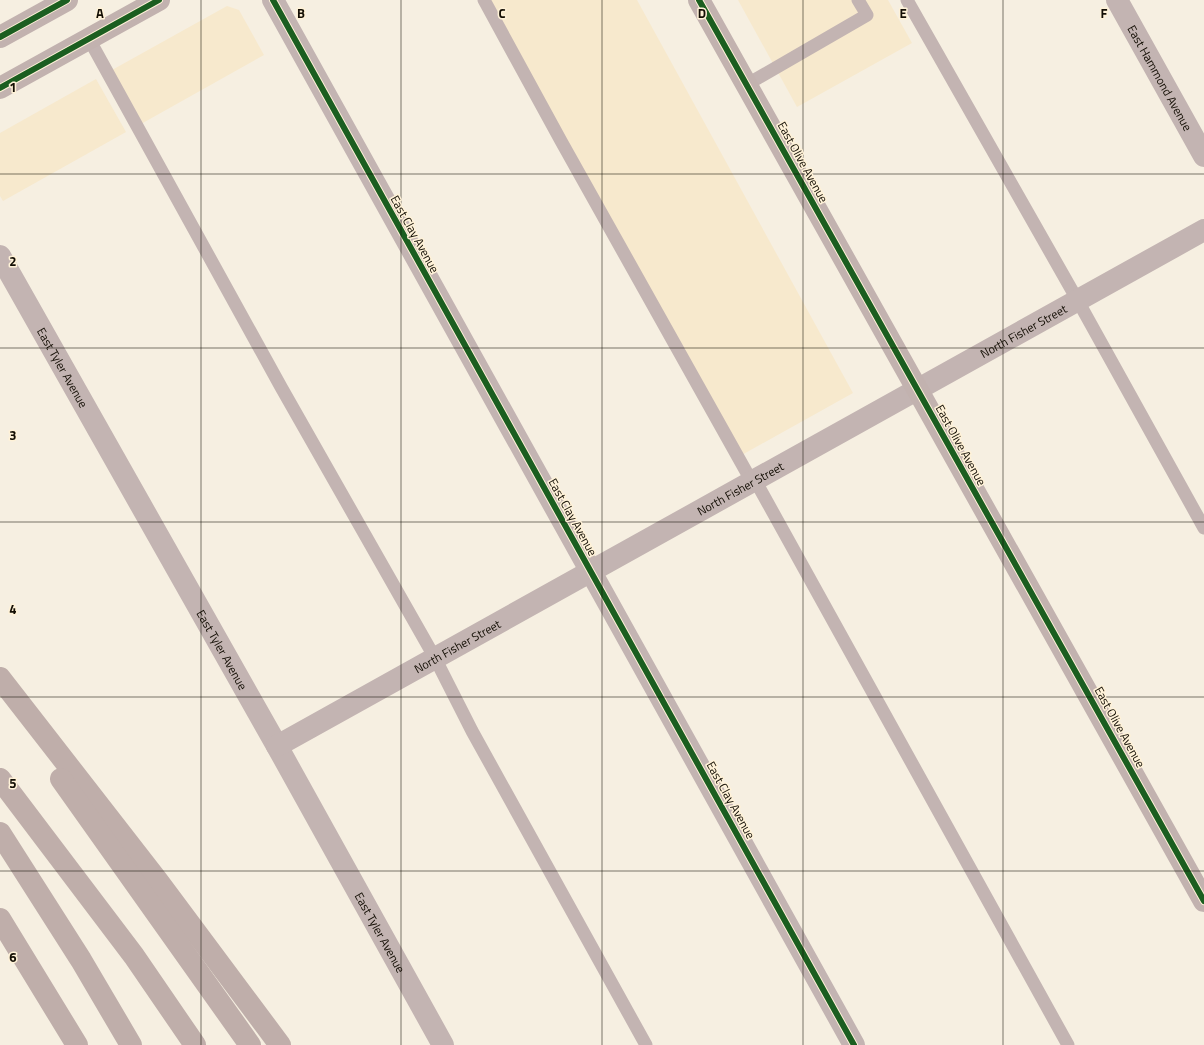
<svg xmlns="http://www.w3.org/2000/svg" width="1204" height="1045" viewBox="0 0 1204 1045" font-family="'Titillium Web',sans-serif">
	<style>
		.built { fill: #f7e9cd }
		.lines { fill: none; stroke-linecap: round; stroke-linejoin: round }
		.lane { stroke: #c3b4b2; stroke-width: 13 }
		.street { stroke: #c3b4b2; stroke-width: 22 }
		.secondary { stroke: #c2b2af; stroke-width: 22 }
		.highway { stroke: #bfaeaa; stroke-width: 22 }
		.cycleway-casing { stroke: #fff2d8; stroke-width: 8 }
		.cycleway { stroke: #1b5e20; stroke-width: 6 }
		.grid { fill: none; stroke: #130e04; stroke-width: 1; stroke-opacity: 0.55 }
		.labels { text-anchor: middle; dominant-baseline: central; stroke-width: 3; stroke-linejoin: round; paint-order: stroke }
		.street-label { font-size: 12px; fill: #130e04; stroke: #fff2d8 }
		.grid-label { font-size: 13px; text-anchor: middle; font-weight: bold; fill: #130e04; stroke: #fff2d8; stroke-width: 3; stroke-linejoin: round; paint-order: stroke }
	</style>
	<rect width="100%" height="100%" fill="#f6efe1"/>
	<g class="built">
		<path d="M490,0h147l216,393 -113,63z"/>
		<path d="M738,0h150l24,43 -115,64z"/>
		<path d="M227,6l12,4 25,45 -123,69 -29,-54z"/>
		<path d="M96,79l30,53 -123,69 -3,-5v-63z"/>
	</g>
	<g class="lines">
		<g class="lane">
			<path d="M484,0l77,141 191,341"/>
			<path d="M907,0l171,301 126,227"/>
			<path d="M89,39l192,348 154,271 37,73 174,314"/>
			<path d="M746,85l121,-70 -9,-15"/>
			<path d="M755,480l313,565"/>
		</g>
		<g class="street">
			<path d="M273,0l581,1045"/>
			<path id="s1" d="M1117,0l87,156"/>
			<path id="s2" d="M0,256l277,490 166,299"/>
			<path id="s3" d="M277,746l927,-516"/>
		</g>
		<g class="secondary">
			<path d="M699,0l505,901"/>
			<path d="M0,37l67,-37"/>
			<path d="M0,88l159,-88"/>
		</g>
		<g class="highway">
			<path d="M0,678l157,202 123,165"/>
			<path d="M0,779l134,177 61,89"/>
			<path d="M61,779l189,266"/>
			<path d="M0,833l81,127 50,85"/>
			<path d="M0,919l77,126"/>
		</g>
		<defs>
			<g id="cycleway">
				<path d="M273,0l581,1045"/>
				<path d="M699,0l505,901"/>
				<path d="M0,37l67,-37"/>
				<path d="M0,88l159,-88"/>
			</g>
		</defs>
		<use href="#cycleway" class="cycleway-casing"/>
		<use href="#cycleway" class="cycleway"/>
	</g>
	<path class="grid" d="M201,0v1045M401,0v1045M602,0v1045M803,0v1045M1003,0v1045M0,174h1204M0,348h1204M0,522h1204M0,697h1204M0,871h1204"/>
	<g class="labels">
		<g class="street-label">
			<text stroke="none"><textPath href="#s1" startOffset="89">East Hammond Avenue</textPath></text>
			<text transform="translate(803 162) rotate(61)">East Olive Avenue</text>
			<text transform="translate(415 234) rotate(61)">East Clay Avenue</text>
			<text stroke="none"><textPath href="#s3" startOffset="854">North Fisher Street</textPath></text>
			<text stroke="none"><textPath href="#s2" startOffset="128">East Tyler Avenue</textPath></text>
			<text transform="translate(961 445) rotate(61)">East Olive Avenue</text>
			<text stroke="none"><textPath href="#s3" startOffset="530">North Fisher Street</textPath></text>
			<text transform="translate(573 517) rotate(61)">East Clay Avenue</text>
			<text stroke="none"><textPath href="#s3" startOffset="206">North Fisher Street</textPath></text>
			<text stroke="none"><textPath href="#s2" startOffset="452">East Tyler Avenue</textPath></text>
			<text transform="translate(1120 727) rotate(61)">East Olive Avenue</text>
			<text transform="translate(731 800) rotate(61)">East Clay Avenue</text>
			<text stroke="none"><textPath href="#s2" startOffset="776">East Tyler Avenue</textPath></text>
		</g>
	</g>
	<g class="grid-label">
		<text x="100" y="18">A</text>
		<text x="301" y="18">B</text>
		<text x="502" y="18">C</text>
		<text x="702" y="18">D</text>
		<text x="903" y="18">E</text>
		<text x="1104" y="18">F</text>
		<text x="13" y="92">1</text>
		<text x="13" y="266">2</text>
		<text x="13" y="440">3</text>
		<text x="13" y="614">4</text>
		<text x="13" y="788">5</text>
		<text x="13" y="962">6</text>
	</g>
</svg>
